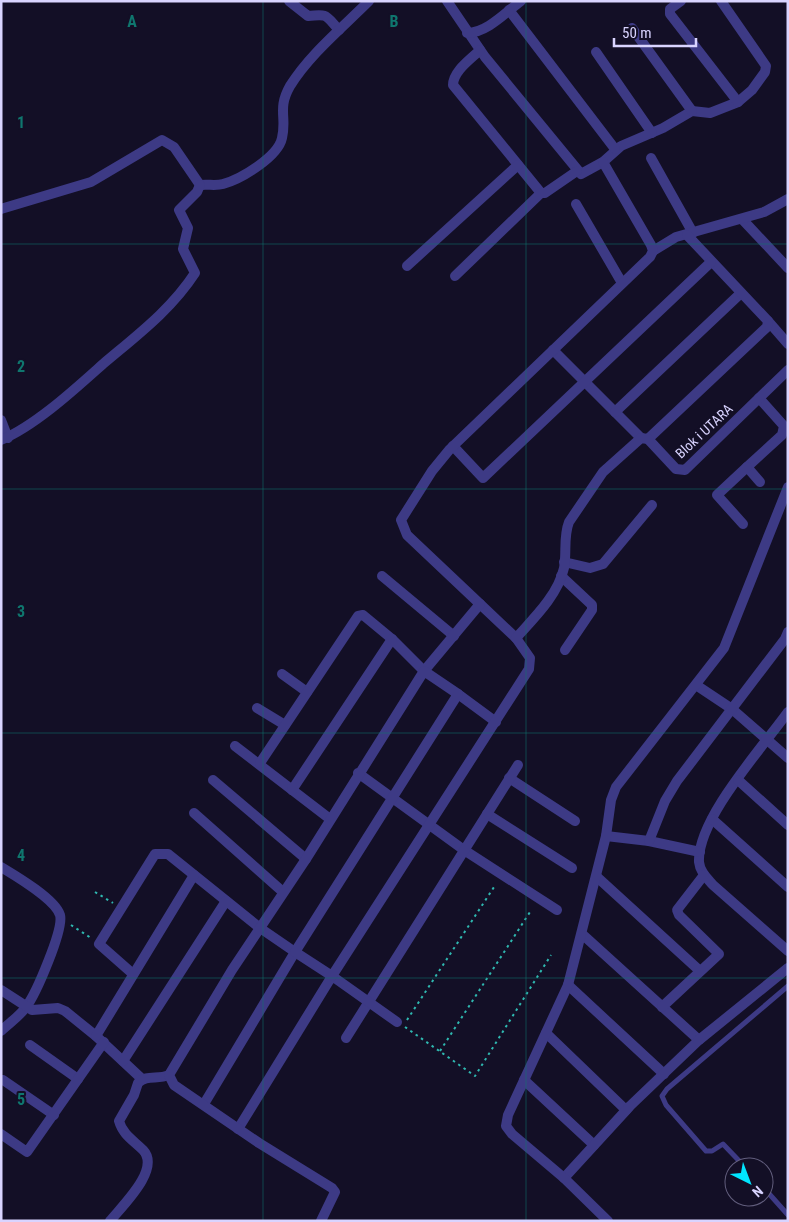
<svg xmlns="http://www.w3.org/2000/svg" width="789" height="1222" viewBox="0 0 789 1222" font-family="'Roboto Condensed',sans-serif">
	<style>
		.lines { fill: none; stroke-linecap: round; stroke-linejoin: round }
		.path { stroke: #2fb8b0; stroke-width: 2; stroke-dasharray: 2.5 4; stroke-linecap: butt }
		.lane { stroke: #3d3a85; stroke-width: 5 }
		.street { stroke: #3d3a85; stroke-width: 10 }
		.grid { fill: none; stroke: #0f766e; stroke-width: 1; stroke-opacity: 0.55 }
		.labels { text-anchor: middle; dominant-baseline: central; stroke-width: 4; stroke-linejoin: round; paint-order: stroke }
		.street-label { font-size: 14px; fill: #d9d4ff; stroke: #130f26 }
		.grid-label { font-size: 16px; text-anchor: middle; font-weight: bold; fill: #0f766e; stroke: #130f26; stroke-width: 4; stroke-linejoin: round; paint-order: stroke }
	</style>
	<rect width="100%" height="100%" fill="#130f26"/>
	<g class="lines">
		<g class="path">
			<path d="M95,892l18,11"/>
			<path d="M71,925l20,13"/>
			<path d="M407,1020l89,-136"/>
			<path d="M405,1027l70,49 76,-121"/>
			<path d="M440,1051l90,-139"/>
		</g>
		<g class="lane">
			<path d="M745,1167l-22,-23 -11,7h-6l-40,-46 -4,-9 5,-7 121,-103"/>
			<path d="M764,1188l24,27"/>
		</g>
		<g class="street">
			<path d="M289,1l19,15c21,-2 17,-1 31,14"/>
			<path d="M447,1l38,56 96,117 22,-12 18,-16 42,-18 29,-17 18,2 28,-11 14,-12 13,-18 1,-6 -45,-65"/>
			<path d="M681,1l-11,8v5l68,88"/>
			<path d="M509,10l106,139"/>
			<path d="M632,28l60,83"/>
			<path d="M467,33c20,0 39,-21 54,-32"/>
			<path d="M480,50c-9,9 -27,21 -27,35l88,108"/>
			<path d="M596,52l56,81"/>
			<path d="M651,158l42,75"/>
			<path d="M200,185c8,-1 16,1 23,-1 18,-5 55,-27 59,-46 5,-21 -5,-29 8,-52 20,-32 52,-58 79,-85"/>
			<path d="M576,204l46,79"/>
			<path d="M1,209l90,-27 71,-42 12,7 26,38"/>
			<path d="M742,219l46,49"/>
			<path d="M653,251l23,-14 88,-25 24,-13"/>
			<path d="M407,266l111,-101"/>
			<path d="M455,276l86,-83h4l32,-22"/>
			<path d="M768,321l20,23"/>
			<path d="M553,350l88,88"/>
			<path d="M759,398l25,28 -2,9 -35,32 13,15"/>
			<path d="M615,412l126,-119"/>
			<path d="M1,420l7,18"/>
			<path d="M648,439l119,-112 1,-6 -81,-86"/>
			<path d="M1,440c34,-14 74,-51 102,-76 33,-28 68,-54 92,-91l-12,-24 5,-21 -9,-18 18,-18 3,-7"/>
			<path d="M453,446l30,32 228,-216"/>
			<path d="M743,524l-26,-29 30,-28"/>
			<path d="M564,562l26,6 13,-4 49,-59"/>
			<path d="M382,576l72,60"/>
			<path d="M561,576l31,29v5l-27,40"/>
			<path d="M480,604l36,34"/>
			<path d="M282,674l25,18"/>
			<path d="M696,685l36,24 56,49"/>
			<path d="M458,694l38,28"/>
			<path d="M257,708l28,17"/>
			<path d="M788,712c-25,35 -91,107 -89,150 1,10 8,16 14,23l75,66"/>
			<path d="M235,746l95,73"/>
			<path d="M260,763l98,-147 5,-1 29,24 32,32 56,-67 -73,-69 -6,-15 31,-49 18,-22 200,-192 3,-6 -2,-6 -48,-83"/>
			<path d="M358,773l106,77 93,60"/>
			<path d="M509,778l66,43"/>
			<path d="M213,780l93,79"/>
			<path d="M738,780l50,45"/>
			<path d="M292,790l100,-151"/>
			<path d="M194,813l89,79"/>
			<path d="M487,814l85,54"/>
			<path d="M712,819l76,68"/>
			<path d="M606,836l43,5 51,11"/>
			<path d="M649,841l16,-40 12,-20 108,-142 3,-7"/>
			<path d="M1,867c15,9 54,32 59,48 4,14 -24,79 -34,92 -6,9 -17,16 -25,24"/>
			<path d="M597,877l103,94"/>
			<path d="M582,934l117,106"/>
			<path d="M133,974l-34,-30 56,-90h13l92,74 35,24 -91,152"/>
			<path d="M568,985l96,89"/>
			<path d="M1,990l31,20 26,-2 7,3 31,25 46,43"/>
			<path d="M662,1007l57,-53 -40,-39 -2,-5 27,-35"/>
			<path d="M546,1033l80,77"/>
			<path d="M96,1036l98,-161"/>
			<path d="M346,1038l172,-273"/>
			<path d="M30,1045l48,34"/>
			<path d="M123,1061l103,-160"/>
			<path d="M3,1080l51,35"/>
			<path d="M524,1080l70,65"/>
			<path d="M238,1129l94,-153 65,46"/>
			<path d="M1,1134l26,18 77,-110"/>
			<path d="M564,1178l66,-72 69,-66 89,-72"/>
			<path d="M110,1221c13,-16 51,-52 33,-71 -10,-10 -20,-15 -24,-29l15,-26 4,-12c9,-9 19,-3 31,-8"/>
			<path d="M321,1221l14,-29 -3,-4 -73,-45 -85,-58 -5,-10 63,-105 74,-111 118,-188 34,23 -163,258 37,24 197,-307 1,-11 -14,-20c18,-20 42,-43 48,-70 3,-15 -1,-31 5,-46l34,-50 38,-34 7,1 28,30 9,1 103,-100"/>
			<path d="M608,1221l-44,-43 -52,-44 -6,-8 2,-11 60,-130 38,-149 5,-36 5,-13 108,-139 64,-161"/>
		</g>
	</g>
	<path class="grid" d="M263,1v1220M526,1v1220M1,244h787M1,489h787M1,733h787M1,978h787"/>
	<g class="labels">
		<g class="street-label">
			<text transform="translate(704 431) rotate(-43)">Blok i UTARA</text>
		</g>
	</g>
	<g class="grid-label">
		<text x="132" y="27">A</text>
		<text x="394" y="27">B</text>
		<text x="21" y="128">1</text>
		<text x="21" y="372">2</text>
		<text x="21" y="617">3</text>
		<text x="21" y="861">4</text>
		<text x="21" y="1105">5</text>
	</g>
	<rect width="789" height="1222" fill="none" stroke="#d9d4ff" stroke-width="5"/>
	<g transform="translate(749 1182) rotate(138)"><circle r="24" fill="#130f26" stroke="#625e7d"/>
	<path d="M0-4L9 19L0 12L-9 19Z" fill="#00e5ff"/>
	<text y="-8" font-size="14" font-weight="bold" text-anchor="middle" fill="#d9d4ff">N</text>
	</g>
	<path d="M614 38v8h82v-8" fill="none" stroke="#d9d4ff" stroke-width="2.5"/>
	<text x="622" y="38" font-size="15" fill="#d9d4ff" stroke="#130f26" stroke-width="4" paint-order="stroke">50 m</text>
</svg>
